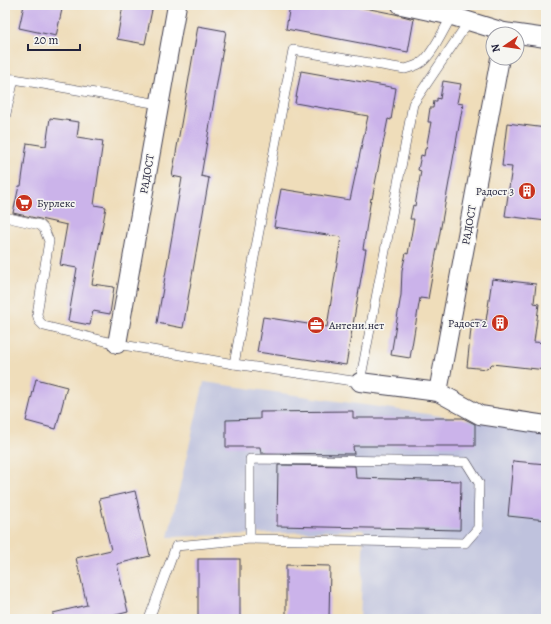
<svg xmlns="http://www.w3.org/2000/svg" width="551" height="624" viewBox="0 0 551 624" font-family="Alegreya,serif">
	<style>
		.industrial { fill: #bfc2dd }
		.building { fill: #cbb3ea }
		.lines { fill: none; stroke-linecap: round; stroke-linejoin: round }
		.service-casing { stroke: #413e4e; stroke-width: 10 }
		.minor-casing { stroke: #413e4e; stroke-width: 20 }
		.service { stroke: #fff; stroke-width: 9 }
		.minor { stroke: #fff; stroke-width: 18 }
		.labels { text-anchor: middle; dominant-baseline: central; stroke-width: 3; stroke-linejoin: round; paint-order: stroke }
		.street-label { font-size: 11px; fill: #22223b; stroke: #f6f6f2 }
		.poi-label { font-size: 11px; fill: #22223b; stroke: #f6f6f2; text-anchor: end }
	</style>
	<rect width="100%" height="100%" fill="#f6f6f2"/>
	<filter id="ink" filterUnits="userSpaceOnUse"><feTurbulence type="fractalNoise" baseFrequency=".025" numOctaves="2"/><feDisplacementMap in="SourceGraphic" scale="8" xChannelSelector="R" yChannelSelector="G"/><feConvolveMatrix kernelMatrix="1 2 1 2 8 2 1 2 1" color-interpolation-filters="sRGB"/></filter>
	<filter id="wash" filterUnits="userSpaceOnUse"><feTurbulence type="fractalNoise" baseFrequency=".012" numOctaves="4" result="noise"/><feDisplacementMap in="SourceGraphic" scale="16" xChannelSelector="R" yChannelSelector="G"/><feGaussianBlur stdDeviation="0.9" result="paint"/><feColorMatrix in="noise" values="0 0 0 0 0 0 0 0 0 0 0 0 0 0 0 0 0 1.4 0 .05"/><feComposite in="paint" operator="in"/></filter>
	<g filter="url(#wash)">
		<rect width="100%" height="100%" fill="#efddba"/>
		<path class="industrial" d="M204,382l342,49v188h-186l4,-89 -196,7z"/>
		<g id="blocks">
			<g class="building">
				<path d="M24,5h39l-7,31 -37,-8z"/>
				<path d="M123,5h30l-8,39 -28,-5z"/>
				<path d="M290,5h60l45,9 19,5 -6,33 -122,-23z"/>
				<path d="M198,26l28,5 -25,145 8,2 -26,150 -26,-5 25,-145 -10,-2z"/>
				<path d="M301,71l95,17 -5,32 -3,-1 -16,80 -1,-1 -8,51h3l-20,116 -89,-13 6,-35 64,10 14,-90 -67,-10 7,-38 69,11 18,-84 -73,-13z"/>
				<path d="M443,81l18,3 -4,19 6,1 -35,195 -8,-1 -10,60 -19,-3 10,-60 1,-25 4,-17 2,1 6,-35h-4l3,-14 2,1 6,-35 -3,-1 3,-15 3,1 1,-7h1l5,-27h-3l2,-14h3l1,-7h3v-3l3,1z"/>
				<path d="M50,118l29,4 -2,15 26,4 -9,64 12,2 -14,77 22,3 -4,27 -17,-3 -3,14 -22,-4 9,-53 -17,-3 7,-40 -54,-12 6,-27h2l6,-43 19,3z"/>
				<path d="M507,123l39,5v93l-41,-5 7,-49 -10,-1z"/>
				<path d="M492,279l44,5 -2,19 5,1 -5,38 12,1v27l-54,-6 -5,5 -20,-2 5,-48 14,2z"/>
				<path d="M36,379l31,8 -11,42 -30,-8z"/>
				<path d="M353,411v7h110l12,6v22h-122l1,8 -93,-1 -1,-6h-34v-27l34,-1v-7z"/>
				<path d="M513,461l33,3v56l-38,-4z"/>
				<path d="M278,465l77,1 1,12 105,3 -1,49 -183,-4z"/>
				<path d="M135,491l15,65 -33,8 11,48 -28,7h-47v-6l34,-8 -11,-47 35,-8 -12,-51z"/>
				<rect x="198" y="559" width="42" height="60"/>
				<path d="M286,565l44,1 -1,53h-43z"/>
			</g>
		</g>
	</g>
	<g filter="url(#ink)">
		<use href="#blocks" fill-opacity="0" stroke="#413e4e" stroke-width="1"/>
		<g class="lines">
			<defs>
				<g id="service">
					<path d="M5,78l9,1 -9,39"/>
					<path d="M14,79l145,25"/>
					<path d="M5,217l35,8 4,4 5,12 -12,73 2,7 5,5 73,18 117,20 126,18 53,-278 56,-83"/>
					<path d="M234,364l59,-314 112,19c6,-2 12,-3 17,-7 11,-8 22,-34 30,-46"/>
					<path d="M149,619l27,-73 74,-7 215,4 13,-15 1,-45 -13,-21 -216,-3v80"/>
				</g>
				<g id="minor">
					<path d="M401,5l51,11 52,16 42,6"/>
					<path d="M117,344l60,-339"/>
					<path d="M360,382l78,10 42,23 66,10"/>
					<path d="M438,392l62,-334"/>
				</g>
			</defs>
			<use href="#service" class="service-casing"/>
			<use href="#minor" class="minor-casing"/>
			<use href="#service" class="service"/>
			<use href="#minor" class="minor"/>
		</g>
	</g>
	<defs>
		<symbol id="building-disc" viewBox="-11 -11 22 22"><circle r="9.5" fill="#c8321e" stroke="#f6f6f2"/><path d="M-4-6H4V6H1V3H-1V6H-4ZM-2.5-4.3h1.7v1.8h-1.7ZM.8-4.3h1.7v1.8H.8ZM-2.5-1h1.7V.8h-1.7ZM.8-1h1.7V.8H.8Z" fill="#fff"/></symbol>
		<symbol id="supermarket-disc" viewBox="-11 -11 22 22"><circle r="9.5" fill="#c8321e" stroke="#f6f6f2"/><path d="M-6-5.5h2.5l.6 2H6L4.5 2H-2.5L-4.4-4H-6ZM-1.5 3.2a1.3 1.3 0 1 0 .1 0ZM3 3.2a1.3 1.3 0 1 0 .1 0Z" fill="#fff"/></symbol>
		<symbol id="office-disc" viewBox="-11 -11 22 22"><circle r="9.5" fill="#c8321e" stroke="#f6f6f2"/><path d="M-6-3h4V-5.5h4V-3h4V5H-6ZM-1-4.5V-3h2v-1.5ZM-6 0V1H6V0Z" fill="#fff"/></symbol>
	</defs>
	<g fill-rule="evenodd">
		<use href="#building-disc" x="517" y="181" width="20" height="20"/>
		<use href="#supermarket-disc" x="14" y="193" width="20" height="20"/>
		<use href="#building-disc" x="490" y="313" width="20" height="20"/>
		<use href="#office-disc" x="306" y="315" width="20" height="20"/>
	</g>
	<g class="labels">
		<g class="street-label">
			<text transform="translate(147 174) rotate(-80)">РАДОСТ</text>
			<text transform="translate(469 225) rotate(-80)">РАДОСТ</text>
		</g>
		<g class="poi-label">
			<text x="514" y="191">Радост 3</text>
			<text x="37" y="203" text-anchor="start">Бурлекс</text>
			<text x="487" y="323">Радост 2</text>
			<text x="329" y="325" text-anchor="start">Антени.нет</text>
		</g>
	</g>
	<rect width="551" height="624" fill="none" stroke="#f6f6f2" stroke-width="20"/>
	<g transform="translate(505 46) rotate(257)"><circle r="19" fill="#f6f6f2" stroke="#a1a1a9"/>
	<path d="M0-3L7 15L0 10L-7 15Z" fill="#c8321e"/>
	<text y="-6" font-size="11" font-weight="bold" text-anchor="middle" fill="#22223b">N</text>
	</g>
	<path d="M28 44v6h52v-6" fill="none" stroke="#22223b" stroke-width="2"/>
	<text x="34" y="44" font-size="12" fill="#22223b" stroke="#f6f6f2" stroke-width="3" paint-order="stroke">20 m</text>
</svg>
